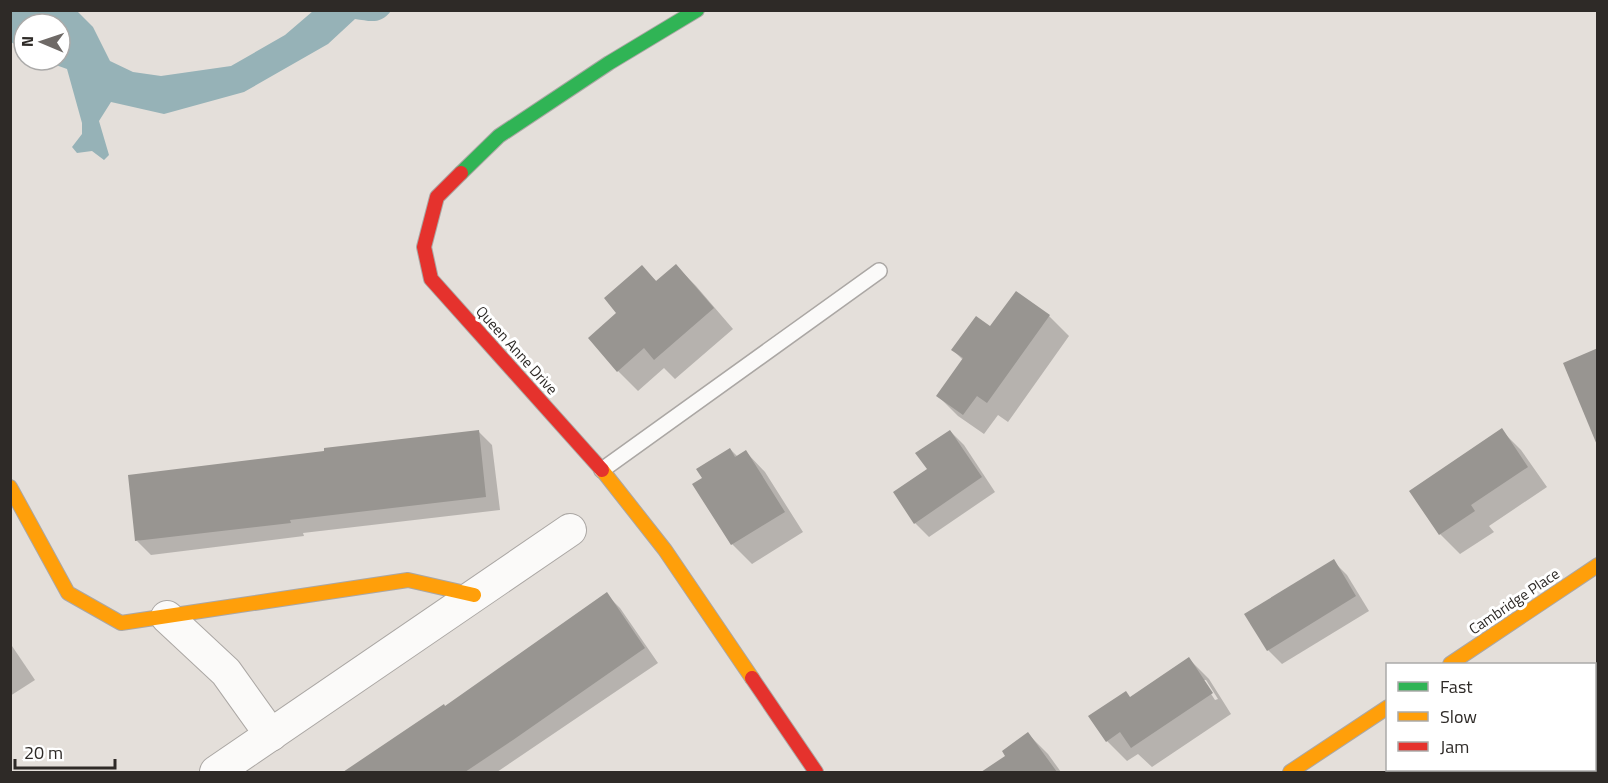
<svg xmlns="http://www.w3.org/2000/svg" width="1608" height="783" viewBox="0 0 1608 783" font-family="'Titillium Web',sans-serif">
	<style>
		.water { fill: #96b2b7 }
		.shadow { fill: #0003; fill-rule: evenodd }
		.building { fill: #989591 }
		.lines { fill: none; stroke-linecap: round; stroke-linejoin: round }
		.lane-casing { stroke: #aba7a4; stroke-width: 18 }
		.street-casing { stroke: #aba7a4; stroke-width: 34 }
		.fast-casing { stroke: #aba7a4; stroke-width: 16 }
		.slow-casing { stroke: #aba7a4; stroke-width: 16 }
		.jam-casing { stroke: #aba7a4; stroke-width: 16 }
		.lane { stroke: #fbfaf9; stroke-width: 15 }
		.street { stroke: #fbfaf9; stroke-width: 32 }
		.fast { stroke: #30b455; stroke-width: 14 }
		.slow { stroke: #ff9f0a; stroke-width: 14 }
		.jam { stroke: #e5322d; stroke-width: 14 }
		.labels { text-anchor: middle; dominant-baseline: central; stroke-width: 6; stroke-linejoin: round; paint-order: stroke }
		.street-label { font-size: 15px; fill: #2e2a27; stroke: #fff }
	</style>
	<rect width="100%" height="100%" fill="#e4dfda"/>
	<path class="water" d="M10,11h67l16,16 17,34 23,11 28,4 70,-10 54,-31 28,-24h78c-11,14 -21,10 -36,8l-27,25 -84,48 -80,22 -53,-12 -12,19 10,34 -5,5 -12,-9 -15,2 -5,-6 10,-13v-11l-15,-54 -25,-9h18v-36h-36v26l-13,-8z"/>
	<g class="shadow">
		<path d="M676,266l20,20 37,43 -58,50 -11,-11 -26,23 -20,-20 1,-57 23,-47 15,15z"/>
		<path d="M1016,293l33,23 20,20 -61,86 -10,-7 -14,19 -26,-18 -20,-20 25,-36 -10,-10 38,-22z"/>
		<path d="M1501,430l20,20 26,37 -58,39 5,6 -34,22 -20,-20z"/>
		<path d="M478,431l14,14 8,65 -197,23 1,3 -153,19 -14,-14z"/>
		<path d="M950,431l14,14 31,47 -66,45 -14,-14 14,-53z"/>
		<path d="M730,449l8,8 8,-5 19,20 38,60 -51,32 -20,-20 -28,-66z"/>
		<path d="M1333,561l14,14 22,36 -87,53 -14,-14z"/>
		<path d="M606,594l14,14 38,55 -161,109h-151l98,-66 1,1z"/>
		<path d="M10,643l25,37 -25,16z"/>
		<path d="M1189,659l20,20 22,35 -79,53 -14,-13 -11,7 -20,-20 -17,-25 41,-18zM1202,680h4l12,19 -3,1z"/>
		<path d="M1028,734l20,20 13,18h-77l23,-16z"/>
	</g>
	<g class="building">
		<path d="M676,264l38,44 -60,52 -10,-12 -27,24 -29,-34 28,-25 -12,-15 38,-33 14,16z"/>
		<path d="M1016,291l34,24 -63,88 -10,-7 -14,19 -27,-19 27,-38 -12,-8 25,-34 14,10z"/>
		<path d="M1598,348v97h-1l-34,-82z"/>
		<path d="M1502,428l26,39 -57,38 4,6 -36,24 -30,-44z"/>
		<path d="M479,430l7,67 -196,23 1,3 -156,18 -7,-66 196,-24v-3z"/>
		<path d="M950,430l32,47 -68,47 -21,-32 34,-23 -12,-16z"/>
		<path d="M730,448l5,9 11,-7 39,62 -54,33 -39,-61 10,-6 -6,-9z"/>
		<path d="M1334,559l22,37 -89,55 -23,-37z"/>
		<path d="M607,592l38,56 -132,92 -48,32h-122l101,-68 1,2z"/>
		<path d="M1189,657l24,36 -82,55 -11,-16 -14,10 -18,-26 38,-25 4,6z"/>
		<path d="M1028,732l29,40h-76l24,-16 -3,-5z"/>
	</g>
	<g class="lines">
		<defs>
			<path id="lane" d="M602,470l277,-199"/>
			<g id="street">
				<path d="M167,617l59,55 45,63"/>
				<path d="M216,772l354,-242"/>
			</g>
			<path id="fast" d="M461,173l38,-37 110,-73 88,-53"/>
			<g id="slow">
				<path d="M602,470l63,80 87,128"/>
				<path d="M10,487l58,106 53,30 287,-43 66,15"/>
				<path d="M1450,664l148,-99"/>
				<path d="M1290,772l98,-65"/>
			</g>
			<g id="jam">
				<path d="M461,173l-24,24 -13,50 7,32 171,191"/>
				<path d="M752,678l64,94"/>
			</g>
		</defs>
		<use href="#lane" class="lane-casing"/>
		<use href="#street" class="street-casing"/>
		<use href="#fast" class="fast-casing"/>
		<use href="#slow" class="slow-casing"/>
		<use href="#jam" class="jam-casing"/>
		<use href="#lane" class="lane"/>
		<use href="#street" class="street"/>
		<use href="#fast" class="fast"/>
		<use href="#slow" class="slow"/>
		<use href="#jam" class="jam"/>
	</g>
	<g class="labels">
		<g class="street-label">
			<text transform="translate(517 350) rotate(48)">Queen Anne Drive</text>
			<text transform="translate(1514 601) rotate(-34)">Cambridge Place</text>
		</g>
	</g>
	<rect width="1608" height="783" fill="none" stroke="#2e2a27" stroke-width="24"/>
	<rect x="1386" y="663" width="210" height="108" fill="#ffffff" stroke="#abaaa9" stroke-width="1.5"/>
	<rect x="1398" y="682" width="30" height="9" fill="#30b455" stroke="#abaaa9" stroke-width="1.5"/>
	<text x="1440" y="693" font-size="18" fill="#2e2a27">Fast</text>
	<rect x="1398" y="712" width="30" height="9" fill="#ff9f0a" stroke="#abaaa9" stroke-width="1.5"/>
	<text x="1440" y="723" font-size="18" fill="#2e2a27">Slow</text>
	<rect x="1398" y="742" width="30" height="9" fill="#e5322d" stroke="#abaaa9" stroke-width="1.5"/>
	<text x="1440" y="753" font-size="18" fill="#2e2a27">Jam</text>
	<g transform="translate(42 42) rotate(272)"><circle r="28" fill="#ffffff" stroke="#abaaa9" stroke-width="1.5"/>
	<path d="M0-4.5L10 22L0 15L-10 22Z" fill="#6e6966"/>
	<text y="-9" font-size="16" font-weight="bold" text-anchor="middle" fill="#2e2a27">N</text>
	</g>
	<path d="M15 759v9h100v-9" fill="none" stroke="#2e2a27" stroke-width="3"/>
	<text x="24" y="759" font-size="18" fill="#2e2a27" stroke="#ffffff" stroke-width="4.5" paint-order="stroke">20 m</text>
</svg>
